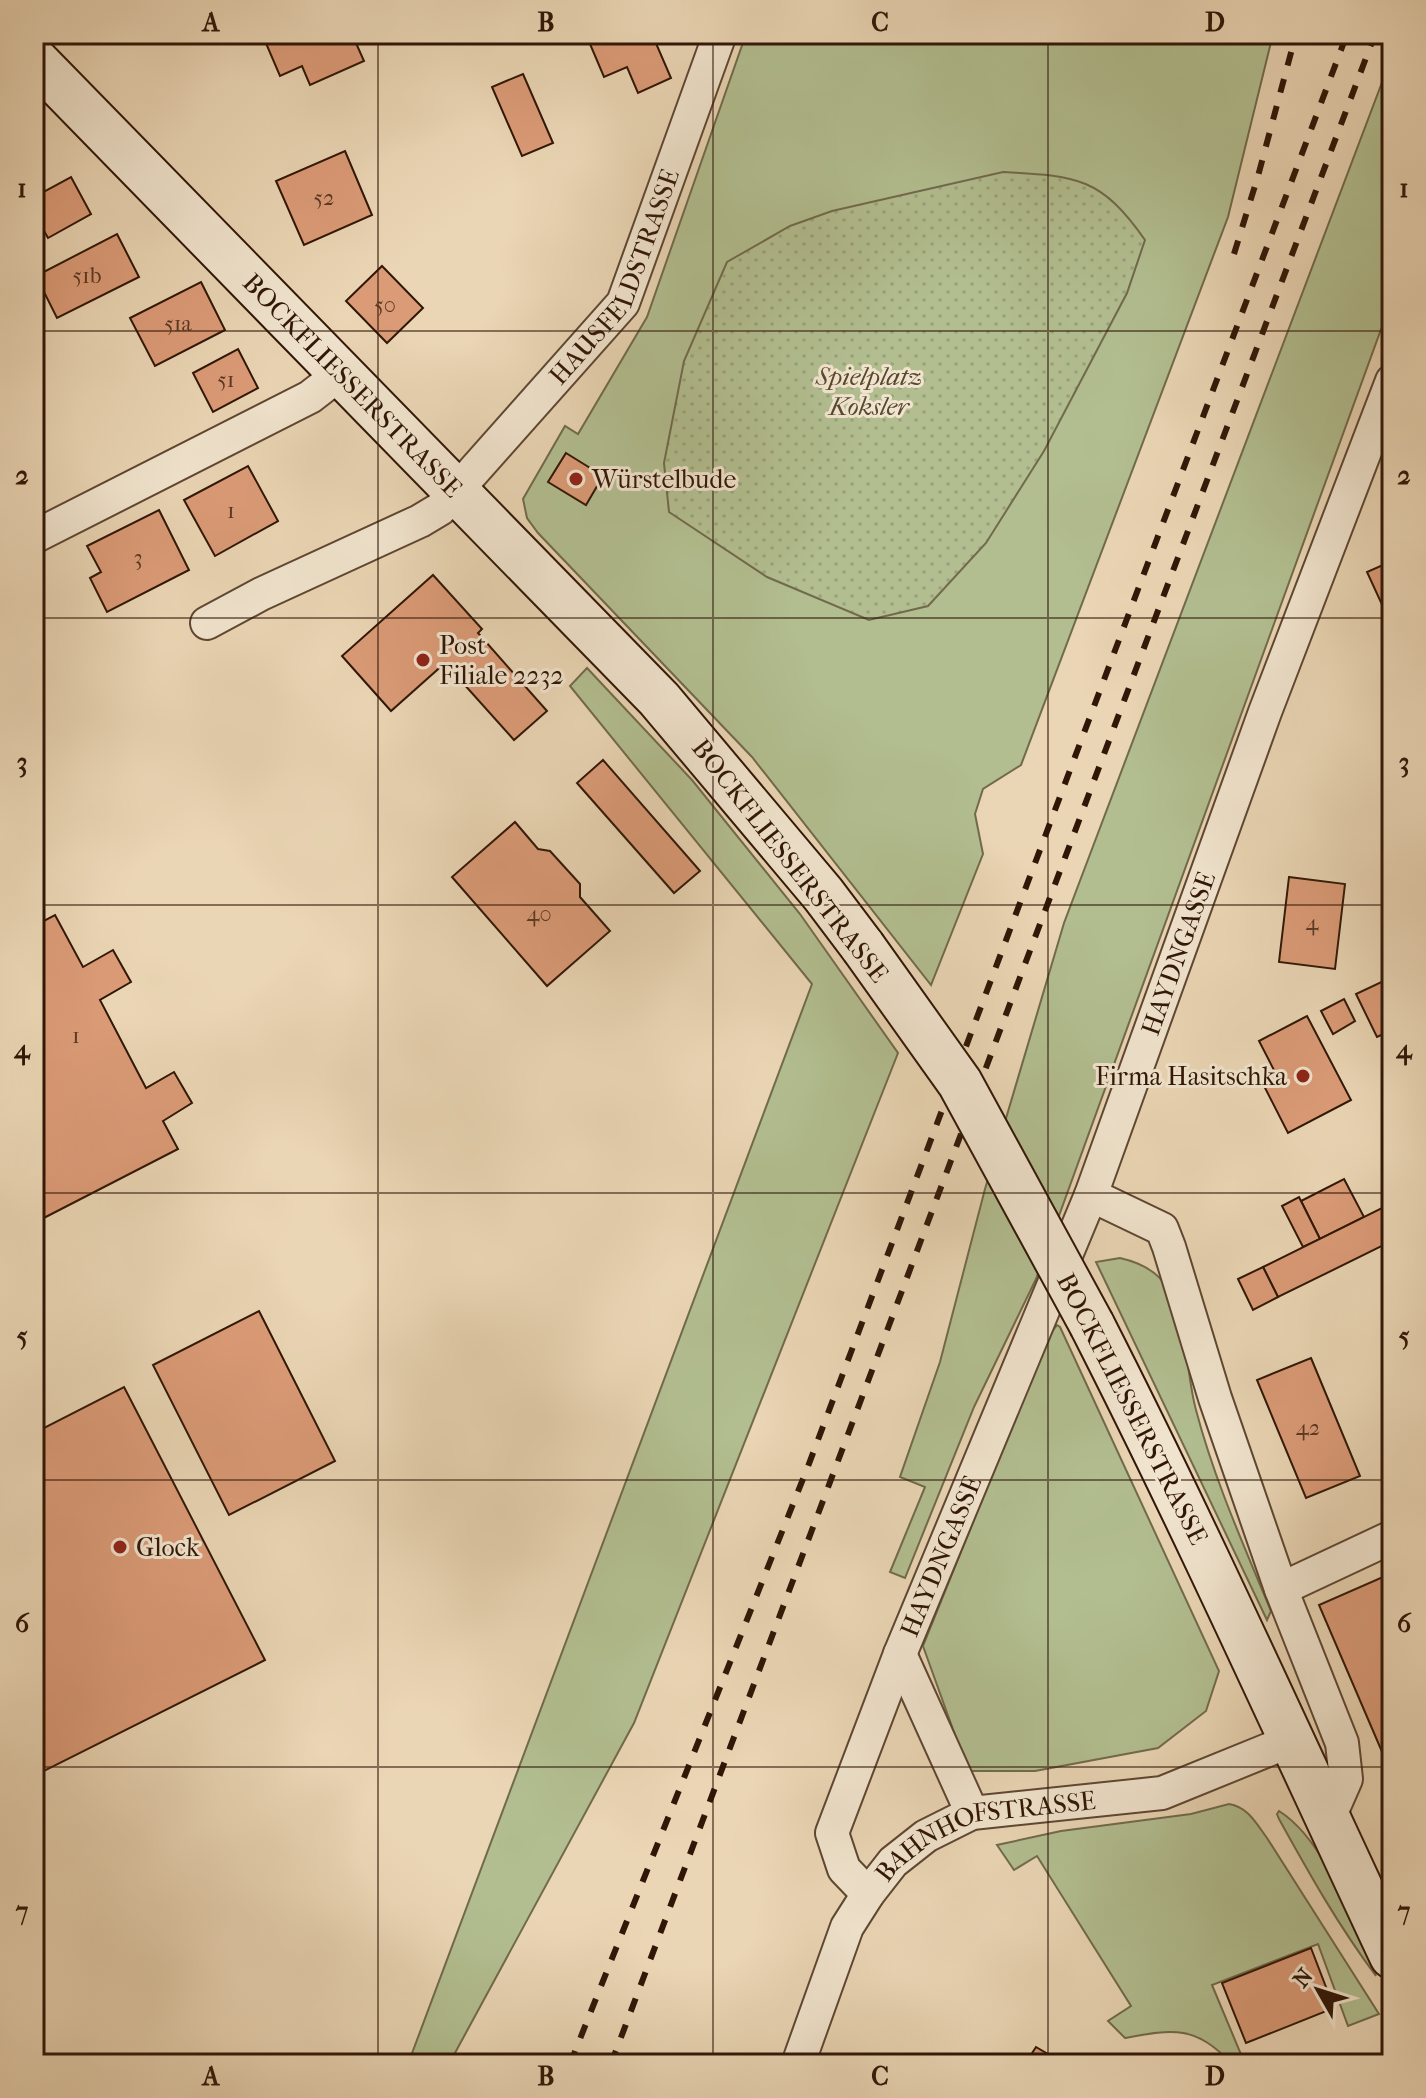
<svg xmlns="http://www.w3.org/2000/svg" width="1426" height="2098" viewBox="0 0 1426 2098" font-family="'IM FELL French Canon',serif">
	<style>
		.green { fill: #b2be90; stroke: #716a4c; stroke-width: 2 }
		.park { fill: url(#park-dots); stroke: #716a4c; stroke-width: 2 }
		.building { fill: #db9b77; stroke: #301607; stroke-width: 2 }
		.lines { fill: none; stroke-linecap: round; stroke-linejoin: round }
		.minor-casing { stroke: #5e4632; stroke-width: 36 }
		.secondary-casing { stroke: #301607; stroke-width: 48 }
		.minor { stroke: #f1e4ce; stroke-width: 32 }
		.secondary { stroke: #f1e4ce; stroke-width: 44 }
		.rail { stroke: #301607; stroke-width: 6; stroke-dasharray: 14 14; stroke-linecap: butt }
		.secondary-bridge-casing { stroke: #301607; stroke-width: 48; stroke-linecap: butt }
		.secondary-bridge { stroke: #f1e4ce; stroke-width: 44 }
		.grid { fill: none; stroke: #301607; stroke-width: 2; stroke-opacity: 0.55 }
		.poi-dot { fill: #8f2418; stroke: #f1e4ce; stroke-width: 3 }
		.labels { text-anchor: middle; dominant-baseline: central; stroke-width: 6; stroke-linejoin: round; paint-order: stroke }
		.number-label { font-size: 22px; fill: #5b3723 }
		.street-label { font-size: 26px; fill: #301607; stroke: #f1e4ce }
		.park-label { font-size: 26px; font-style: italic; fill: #574830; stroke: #f1e4ce }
		.poi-label { font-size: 26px; fill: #301607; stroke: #f1e4ce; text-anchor: start }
		.neatline { fill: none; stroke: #301607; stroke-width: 3 }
		.grid-label { font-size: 26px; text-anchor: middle; font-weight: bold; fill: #301607 }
	</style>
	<defs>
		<pattern id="park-dots" width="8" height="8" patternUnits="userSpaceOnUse" patternTransform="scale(2)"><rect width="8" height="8" fill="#b2be90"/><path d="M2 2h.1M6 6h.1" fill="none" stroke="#99a37b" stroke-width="1.8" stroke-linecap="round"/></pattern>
	</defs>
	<rect width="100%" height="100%" fill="#ead5b4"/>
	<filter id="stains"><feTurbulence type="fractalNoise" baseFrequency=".0025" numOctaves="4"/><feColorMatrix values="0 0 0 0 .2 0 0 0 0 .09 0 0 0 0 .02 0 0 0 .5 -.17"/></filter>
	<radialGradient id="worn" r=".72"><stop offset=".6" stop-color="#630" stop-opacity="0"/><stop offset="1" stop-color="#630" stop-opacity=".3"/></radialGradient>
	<g class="green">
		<path d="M746,34h527l-45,183 -207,548 -38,24 -8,25 8,40 -52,131 -179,-228 -214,-224 -11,-15 -4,-19 42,-73 13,8 69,-117z"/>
		<path d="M1392,56v243l-356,980 -62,128 -69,171 -15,-6 35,-85 -25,-10 40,-115 45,-173 79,-266z"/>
		<path d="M587,668l105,112 108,134 98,139 -264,670 -185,341h-41l404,-1080 -242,-298z"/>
		<path d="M1120,1258c18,4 35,11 46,28 23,36 19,84 30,124 18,69 48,136 75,201l-4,9 -171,-358z"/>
		<path d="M1057,1325l3,2 159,344 -13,40 -48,37 -123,23h-67l-45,-125 125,-310z"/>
		<path d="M1229,1804c19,3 27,19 38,34l112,176 -31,12 -30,-82 -106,41 33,79h-13c-37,-39 -58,-35 -107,-26l-17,-17 23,-15 -94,-150 -23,14 -17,-25 64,-14 130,-17z"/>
		<path d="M1279,1811c48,30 75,115 97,165 -38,-51 -66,-101 -97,-157l-2,-5z"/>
	</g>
	<path class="park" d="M1003,172c74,4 98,5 142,68l-18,53 -83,158 -58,92 -58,63 -59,14 -102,-43 -98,-65 -5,-49 20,-102 43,-99 63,-36 42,-15z"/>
	<g class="building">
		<path d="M262,34h90l12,27 -54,24 -8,-19 -22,10z"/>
		<path d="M612,34h40l19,44 -33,15 -11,-26 -23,10 -14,-33z"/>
		<path d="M523,74l30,69 -31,13 -30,-69z"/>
		<path d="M345,151l27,64 -68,30 -28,-64z"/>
		<path d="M71,177l20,37 -43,24 -14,-25v-16z"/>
		<path d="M117,234l22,43 -82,41 -21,-42z"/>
		<path d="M382,266l41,42 -36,35 -41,-42z"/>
		<path d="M201,282l24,48 -70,36 -25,-48z"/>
		<path d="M238,349l20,39 -45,24 -20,-39z"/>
		<path d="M566,453l37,23 -17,29 -38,-23z"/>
		<path d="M248,466l30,55 -63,35 -31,-56z"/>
		<path d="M159,510l30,60 -82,42 -17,-34 11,-6 -14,-26z"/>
		<path d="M1392,561v60l-2,1 -23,-50z"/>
		<path d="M433,575l49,54 -4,4 69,78 -33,29 -69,-77 -54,48 -49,-55z"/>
		<path d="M603,760l97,111 -26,22 -97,-110z"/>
		<path d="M515,822l23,27 12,2 30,33v13l30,34 -63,55 -95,-109z"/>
		<path d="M1289,877l56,7 -10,85 -56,-7z"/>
		<path d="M55,915l28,52 30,-17 18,32 -31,18 46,88 28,-16 18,31 -29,18 15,28 -144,74v-297z"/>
		<path d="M1392,977v53l-15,7 -21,-43z"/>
		<path d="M1344,999l11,22 -22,13 -12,-23z"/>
		<path d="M1307,1016l44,84 -63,33 -27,-53 14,-8 -16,-31z"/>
		<path d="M1344,1179l20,38 -44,22 -19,-38z"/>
		<path d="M1299,1197l21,42 -17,8 -21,-41z"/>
		<path d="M1392,1203v38l-114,56 -15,-30z"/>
		<path d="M1263,1267l15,30 -25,13 -15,-31z"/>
		<path d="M259,1311l76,150 -106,54 -76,-150z"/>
		<path d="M1311,1358l49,118 -54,22 -49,-118z"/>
		<path d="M124,1387l141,273 -231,116v-343z"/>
		<path d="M1392,1573v202l-73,-170z"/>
		<path d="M1311,1948l23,60 -88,35 -24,-60z"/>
		<path d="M1036,2047l29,17h-40z"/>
	</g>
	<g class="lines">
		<defs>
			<g id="minor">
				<path d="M34,34h1"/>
				<path d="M34,537l276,-140 31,-24"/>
				<path id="s1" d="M207,623l54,-29 159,-73 20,-12 183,-206 97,-269"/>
				<path d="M1091,1195l71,34 7,18 46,151 66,191 61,154 4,36 -18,41"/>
				<path d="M1281,1589l111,-52"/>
				<path d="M900,1654l72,159"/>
				<path id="s2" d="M868,1894l-24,-25 -12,-36 68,-179 191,-459 174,-483 127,-331"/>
				<path id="s3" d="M798,2064l49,-137 21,-33 25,-32 33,-26 46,-23 190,-20 128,-52"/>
			</g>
			<g id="secondary">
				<path id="s4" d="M34,59l625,640 164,195 40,53"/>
				<path d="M1092,1325c106,208 201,420 300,631"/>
			</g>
		</defs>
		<use href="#minor" class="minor-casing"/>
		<use href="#secondary" class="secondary-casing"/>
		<use href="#minor" class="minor"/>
		<use href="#secondary" class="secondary"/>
		<g class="rail">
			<path d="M1234,254l24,-78 38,-142"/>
			<path d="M570,2064l237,-595 540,-1435"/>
			<path d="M611,2064l764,-2030"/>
		</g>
		<defs>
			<path id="secondary-bridge" d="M863,947l97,136 132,242"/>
		</defs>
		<use href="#secondary-bridge" class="secondary-bridge-casing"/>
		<use href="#secondary-bridge" class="secondary-bridge"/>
	</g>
	<path class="grid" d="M378,34v2030M713,34v2030M1048,34v2030M34,331h1358M34,618h1358M34,905h1358M34,1193h1358M34,1480h1358M34,1767h1358"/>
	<g class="poi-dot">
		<circle cx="576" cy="479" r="8"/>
		<circle cx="423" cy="660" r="8"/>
		<circle cx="1303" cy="1076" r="8"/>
		<circle cx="120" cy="1547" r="8"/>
	</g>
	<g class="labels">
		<g class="number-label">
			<text x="324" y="198">52</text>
			<text x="87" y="276">51b</text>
			<text x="385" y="305">50</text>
			<text x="178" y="324">51a</text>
			<text x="226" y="380">51</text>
			<text x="231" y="511">1</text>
			<text x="138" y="558">3</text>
			<text x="539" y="914">40</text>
			<text x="1312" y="923">4</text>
			<text x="76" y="1036">1</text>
			<text x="1308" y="1428">42</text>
		</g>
		<g class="street-label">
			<text stroke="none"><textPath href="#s1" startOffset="554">HAUSFELDSTRASSE</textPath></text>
			<text stroke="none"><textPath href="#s4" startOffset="456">BOCKFLIESSERSTRASSE</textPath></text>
			<text transform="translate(790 861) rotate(52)">BOCKFLIESSERSTRASSE</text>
			<text stroke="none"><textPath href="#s2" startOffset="1018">HAYDNGASSE</textPath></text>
			<text transform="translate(1132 1409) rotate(63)">BOCKFLIESSERSTRASSE</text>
			<text stroke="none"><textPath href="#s2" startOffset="370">HAYDNGASSE</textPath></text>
			<text stroke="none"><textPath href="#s3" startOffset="324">BAHNHOFSTRASSE</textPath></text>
		</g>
		<g class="park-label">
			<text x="869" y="376">Spielplatz<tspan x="869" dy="30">Koksler</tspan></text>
		</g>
		<g class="poi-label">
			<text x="592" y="479">Würstelbude</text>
			<text x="439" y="645">Post<tspan x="439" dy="30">Filiale 2232</tspan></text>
			<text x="1287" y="1076" text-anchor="end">Firma Hasitschka</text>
			<text x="136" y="1547">Glock</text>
		</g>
	</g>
	<rect width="1426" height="2098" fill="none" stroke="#ead5b4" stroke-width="88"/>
	<g transform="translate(1318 1990) rotate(309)" stroke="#f1e4ce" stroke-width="6" paint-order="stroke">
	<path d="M0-6L14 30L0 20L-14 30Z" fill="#301607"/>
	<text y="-12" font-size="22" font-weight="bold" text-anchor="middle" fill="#301607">N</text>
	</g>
	<rect x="44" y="44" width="1338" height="2010" class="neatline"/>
	<g class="grid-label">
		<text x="211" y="31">A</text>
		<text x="546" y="31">B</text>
		<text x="880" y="31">C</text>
		<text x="1215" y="31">D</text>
		<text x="22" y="197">1</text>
		<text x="1404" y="197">1</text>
		<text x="22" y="484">2</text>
		<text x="1404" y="484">2</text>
		<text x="22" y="771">3</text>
		<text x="1404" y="771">3</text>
		<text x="22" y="1058">4</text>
		<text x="1404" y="1058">4</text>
		<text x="22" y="1345">5</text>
		<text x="1404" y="1345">5</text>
		<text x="22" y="1632">6</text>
		<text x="1404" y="1632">6</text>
		<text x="22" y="1920">7</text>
		<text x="1404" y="1920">7</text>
		<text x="211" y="2085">A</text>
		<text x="546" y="2085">B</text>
		<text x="880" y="2085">C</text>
		<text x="1215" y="2085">D</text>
	</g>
	<rect width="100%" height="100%" filter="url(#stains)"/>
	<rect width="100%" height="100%" fill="url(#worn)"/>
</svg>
